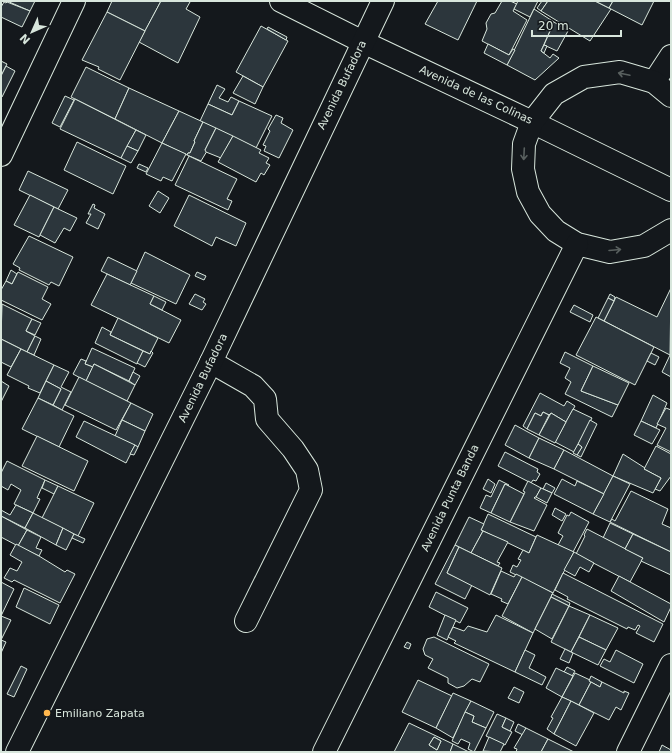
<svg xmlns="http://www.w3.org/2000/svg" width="672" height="753" viewBox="0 0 672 753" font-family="'DejaVu Sans',sans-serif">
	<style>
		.building { fill: #2c363c; stroke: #d8e6dc; fill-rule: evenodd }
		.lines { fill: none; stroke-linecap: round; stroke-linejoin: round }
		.minor-casing { stroke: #d8e6dc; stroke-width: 24 }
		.minor { stroke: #14181c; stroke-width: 22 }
		.oneway { stroke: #59605f }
		.poi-dot { fill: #ffb74d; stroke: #14181c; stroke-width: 1.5 }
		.labels { text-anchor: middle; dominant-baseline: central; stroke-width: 3; stroke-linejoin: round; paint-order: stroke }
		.street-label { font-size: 11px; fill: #d8e6dc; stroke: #14181c }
		.poi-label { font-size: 11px; fill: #d8e6dc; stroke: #14181c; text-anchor: start }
	</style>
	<rect width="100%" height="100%" fill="#14181c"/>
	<g class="building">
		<path d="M7,1h28l-5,10z"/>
		<path d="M112,1h49l-16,30 -38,-19z"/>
		<path d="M161,1h26l3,1 -4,7 14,8 -22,46 -39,-21z"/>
		<path d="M438,1h39l-19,39 -33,-16z"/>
		<path d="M502,1h8l7,3 -4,7 14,9 -18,35 -27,-14 5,-12 -1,-6 5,-9 4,-1z"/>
		<path d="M518,1h20l-8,16 -16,-8z"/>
		<path d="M542,1h6l-7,10 -4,-3z"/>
		<path d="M548,1h47l16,8 -21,32 -49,-30z"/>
		<path d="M595,1h18l-4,7z"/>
		<path d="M613,1h41l-12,24 -33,-17z"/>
		<path d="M4,2l2,1 1,-1 23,9 -8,16 -21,-10v-10z"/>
		<path d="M534,9l20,13 -13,29 9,7 3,-4 6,4 -24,22 -28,-15z"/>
		<path d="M107,12l38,19 -25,49 -22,-11 1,-2 -17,-7z"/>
		<path d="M554,22l14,9 -11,20 -13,-6z"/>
		<path d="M261,26l27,15 -25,46 -27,-15z"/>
		<path d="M268,27l19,10 -1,3 -19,-11z"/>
		<path d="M488,44l21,11 4,-6 2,1 -8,15 -23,-12z"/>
		<path d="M544,45l3,1 -3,7 -3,-2z"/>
		<path d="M1,61l6,3 -6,12z"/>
		<path d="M6,66l9,5 -13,26h-1v-21z"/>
		<path d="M86,67l43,21 -14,31 -44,-22z"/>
		<path d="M243,76l20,11 -8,17 -22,-11z"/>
		<path d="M217,85l8,4 -6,9 9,4 3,-5 8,4 -7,14 -24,-11z"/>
		<path d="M129,88l50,23 -17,32 -47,-24z"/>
		<path d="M65,96l9,4 -14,27 -8,-4z"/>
		<path d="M75,99l61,31 -15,28 -61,-29z"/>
		<path d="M239,101l33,15 -16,32 -56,-27 8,-17 24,11z"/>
		<path d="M179,111l24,11 -9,19 1,1 -5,11h-2l-1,2 -25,-12z"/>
		<path d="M276,115l7,3 -2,5 12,7 -14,28 -15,-7 2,-5 -3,-1 7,-14 -2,-2z"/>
		<path d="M203,122l13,6 -11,22 2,1 -6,10 -14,-6 1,-2h2l5,-11 -1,-1z"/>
		<path d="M216,128l17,8 -12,22 -15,-6 -1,-2z"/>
		<path d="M136,130l10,5 -8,16 -11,-5z"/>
		<path d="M233,136l28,14 -2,3 10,5 -3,5 4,2 -6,10 -3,-2 -5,9 -38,-20z"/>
		<path d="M77,142l49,24 -13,28 -49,-24z"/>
		<path d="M162,143l24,11 -14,27 -9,-4 -2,4 -15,-7z"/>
		<path d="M127,146l11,5 -7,12 -10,-5z"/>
		<path d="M189,156l48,23 -10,20 5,2 -4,9 -53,-25z"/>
		<path d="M139,164l9,4 -2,4 -9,-4z"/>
		<path d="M28,171l40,19 -10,19 -39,-19z"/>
		<path d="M158,191l11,7 -9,15 -11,-7z"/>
		<path d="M30,195l24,12 -15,30 -25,-12z"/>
		<path d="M189,195l57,28 -10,23 -20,-9 -4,9 -38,-20z"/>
		<path d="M93,204l2,1 -1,3 11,6 -7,15 -12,-6 5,-9h-3z"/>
		<path d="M54,207l23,11 -7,13 -6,-3 -9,15 -15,-8z"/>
		<path d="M29,236l44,21 -14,29 -8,-4 -2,3 -30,-15 1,-2 -7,-4z"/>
		<path d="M145,252l45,23 -14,29 -45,-21z"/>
		<path d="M108,257l29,14 -7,14 -29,-14z"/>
		<path d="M11,270l6,4 -5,10 -6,-3z"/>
		<path d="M18,272l30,15 -6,12 9,5 -9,16 -41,-20v-10l5,-9 6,3z"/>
		<path d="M197,272l9,4 -2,4 -9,-4z"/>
		<path d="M107,274l47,22 -4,8 31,16 -12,23 -78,-38z"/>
		<path d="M671,288l-1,67 -66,-34 12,-24 41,20z"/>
		<path d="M195,294l10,5 -2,3 3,2 -4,6 -13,-6z"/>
		<path d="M610,294l5,3 -1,4 -6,-3z"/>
		<path d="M154,296l12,6 -4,8 -12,-6z"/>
		<path d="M608,298l6,3 -10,20 -6,-3z"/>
		<path d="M2,304l30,15 -6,12 9,5 -8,16 -26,-13z"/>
		<path d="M574,305l19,10 -3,7 -20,-10z"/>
		<path d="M596,317l58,30 -19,38 -59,-30z"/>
		<path d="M118,318l40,20 -8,16 -40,-19z"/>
		<path d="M32,319l9,4 -6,12 -9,-4z"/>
		<path d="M102,327l9,5 -1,3 33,16 -6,13 -42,-21z"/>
		<path d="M35,336l6,3 -7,16 -7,-3z"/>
		<path d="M1,339l20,10 -10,18 -10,-5z"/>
		<path d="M92,348l43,20 -6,13 -35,-17 -1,3 -8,-3z"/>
		<path d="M21,349l33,16 -14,28 -12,-5 1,-2 -22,-11z"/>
		<path d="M143,351l7,3 1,-3 2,2 -8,14 -8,-4z"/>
		<path d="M565,352l28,14 -12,25 37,14 -6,12 -47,-23 6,-12 -6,-4 5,-10 -10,-5z"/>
		<path d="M651,353l8,4 -4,8 -8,-4z"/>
		<path d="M670,355h1v22l-9,-5z"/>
		<path d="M81,359l5,2 -1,3 8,3 -7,14 -13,-7z"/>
		<path d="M94,364l41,21 -8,16 -41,-20z"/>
		<path d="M54,365l15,7 -8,15 10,5 -9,18 -9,-5 8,-16 -15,-8z"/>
		<path d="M593,366l36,17 -11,22 -37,-14z"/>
		<path d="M133,372l7,4 -5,9 -6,-4z"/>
		<path d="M79,377l52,26 -15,27 -51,-25z"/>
		<path d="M1,381l8,5 -8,16z"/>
		<path d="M46,381l15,8 -8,16 -15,-7z"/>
		<path d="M540,393l24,13 3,-5 8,5 -9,16 -15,-9 -2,2 -6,-3 -2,4 -6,-3 -8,16 -4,-3z"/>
		<path d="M653,395l14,8 -11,25 -15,-7z"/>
		<path d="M38,398l36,18 -15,31 -37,-18z"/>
		<path d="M131,403l22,11 -8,17 -23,-11z"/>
		<path d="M666,408l5,2v42l-14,-7 9,-17 -9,-4z"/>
		<path d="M573,409l19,9 -18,34 -19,-10z"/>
		<path d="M543,412l6,3 -10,20 -12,-6 8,-16 6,3z"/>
		<path d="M551,413l15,9 -11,21 -16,-8z"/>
		<path d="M122,420l23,11 -7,16 -23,-11z"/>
		<path d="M590,420l7,4 -16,33 -4,-2 5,-8 -4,-3z"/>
		<path d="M84,421l51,24 -9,18 -50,-26z"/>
		<path d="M641,421l19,9 -8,14 -18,-9z"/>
		<path d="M515,425l24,13 -10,20 -24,-13z"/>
		<path d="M37,436l51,25 -14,30 -52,-25z"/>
		<path d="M539,438l25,12 -10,19 -25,-11z"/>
		<path d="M578,444l4,3 -5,8 -4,-2z"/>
		<path d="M135,445l3,2 -4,8 -4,-1z"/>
		<path d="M656,446l15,8v22l-11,15 -5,-2 6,-11 -17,-9z"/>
		<path d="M564,450l49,26 -9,18 -50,-25z"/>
		<path d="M505,452l33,17 -1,3 3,2 -4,7 -3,-1 -2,3 -33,-17z"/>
		<path d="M623,454l22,14 -1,1 17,9 -8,15 -40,-17z"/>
		<path d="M7,461l38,19 -8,18 3,1 -7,14 -19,-9 7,-14 -10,-6 -3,6 -7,-4v-13z"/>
		<path d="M613,476l17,8 -20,38 -17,-8z"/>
		<path d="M488,479l7,5 -4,9 -8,-4z"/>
		<path d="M562,479l13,7 2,-5 27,13 -11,20 -39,-20z"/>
		<path d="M45,480l13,6 -4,8 -12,-6z"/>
		<path d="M499,480l10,5 -1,1 -3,-2 -14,29 -11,-5 6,-13 5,2z"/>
		<path d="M528,481l13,7 -5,9h-1l-1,1 13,7 -13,26 -24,-9 15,-30 -2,-1z"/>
		<path d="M546,483l9,5 -3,5 -9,-4z"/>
		<path d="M505,484l19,10 -14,28 -19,-9z"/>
		<path d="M58,486l36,17 -16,33 -36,-18z"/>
		<path d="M541,488l11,5 -5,10 -11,-6z"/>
		<path d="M631,491l37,18 -6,15 9,4v24l-61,-30 2,-3 3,2z"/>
		<path d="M16,505l17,8 -8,15 -24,-12v-6l9,5z"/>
		<path d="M555,508l11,6 -4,7 -10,-6z"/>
		<path d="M571,512l18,10 -16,30 -15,-7 5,-9 -5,-3 9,-18 2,1z"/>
		<path d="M33,513l30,15 -7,17 -31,-17z"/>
		<path d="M488,514l48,23 -7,16 -48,-23z"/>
		<path d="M1,516l26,14 -9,16 -17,-9z"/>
		<path d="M469,517l15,7 -3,6 2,1 -12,22 -16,-8z"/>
		<path d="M610,523l23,11 -8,15 -22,-11z"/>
		<path d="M63,528l11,6 -8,16 -10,-5z"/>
		<path d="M587,529l56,29 -13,24 -54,-28 9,-18 -1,-1z"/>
		<path d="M27,530l14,7 -5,11 6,2 -3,6 -21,-10z"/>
		<path d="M483,531l25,11 -11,20 3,1 -2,3 -27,-13z"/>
		<path d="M74,534l11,5 -2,4 -11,-5z"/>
		<path d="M633,534l38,18v23l-30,-14 2,-3 -18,-9z"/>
		<path d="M537,535l37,17 -21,41 -43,-21 3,-7 4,2 4,-7 -3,-1 5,-9 6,3z"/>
		<path d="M16,544l23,12 26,16 2,-2 8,4 -15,29 -46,-23 -2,2 -8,-4 6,-10 7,3 5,-9 -12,-7z"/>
		<path d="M455,545l4,2 -12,26 25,12 -7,14 -30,-15z"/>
		<path d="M459,547l43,21 -12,27 -43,-22z"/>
		<path d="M574,552l20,11 -5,9 -9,-5 -5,9 -11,-6z"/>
		<path d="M501,571l13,6 2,-3 6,3 -14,27 -7,-3 1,-2 -11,-5z"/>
		<path d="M563,573l100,51 -9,18 -18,-9 4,-7 -2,-1 -3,5 -7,-3 -1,2 -60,-30 1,-2 -13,-7z"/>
		<path d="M619,576l52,28v3l-7,15 -53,-31z"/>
		<path d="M522,577l31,16 -20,40 -31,-17z"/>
		<path d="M1,582l13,7 -13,27z"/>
		<path d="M24,588l35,17 -9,19 -34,-17z"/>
		<path d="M436,592l32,16 -8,15 -31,-16z"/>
		<path d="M552,594l18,9 -1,3 -18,-9z"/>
		<path d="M551,597l18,9 -17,33 -17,-10z"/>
		<path d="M569,606l21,9 -19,37 -20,-10z"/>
		<path d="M445,615l11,5 -9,20 -10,-5z"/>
		<path d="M496,615l37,18 -18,39 -61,-29 2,-2 -8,-4 5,-10 11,4 4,-5 19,6z"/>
		<path d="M590,615l28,13 -12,22 -27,-13z"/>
		<path d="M1,616l10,4 -10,20z"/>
		<path d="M434,637l55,27 -9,18 -8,-3 -8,7 -7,2 -9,-5v-5l-20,-10 5,-9 -8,-4 -2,-6 4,-10z"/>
		<path d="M579,637l27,13 -8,15 -27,-13z"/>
		<path d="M1,640l5,2 -5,11z"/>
		<path d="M407,642l4,2 -2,5 -5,-2z"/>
		<path d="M565,649l8,4 -4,10 -9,-4z"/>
		<path d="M525,650l10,5 -6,13 17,9 -4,8 -27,-13z"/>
		<path d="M616,650l27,14 -9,19 -34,-17 4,-7 6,3z"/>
		<path d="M21,666l6,3 -13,28 -7,-3z"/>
		<path d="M567,667l8,4 -3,5 -8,-4z"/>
		<path d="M556,668l17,8 -11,21 -16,-9z"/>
		<path d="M575,673l15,7 1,2 -12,23 -17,-8z"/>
		<path d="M591,676l11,6 -2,5 -11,-6z"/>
		<path d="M418,680l34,16 -16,32 -34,-16z"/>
		<path d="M591,682l9,5 2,-5 22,11v-2l5,2 -8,17 -5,-3 -7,13 -30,-15z"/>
		<path d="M514,687l10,5 -5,11 -11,-5z"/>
		<path d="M453,693l18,8 -18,37 -17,-10z"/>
		<path d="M562,697l9,4 -17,33 -7,-5 6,-11 -2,-1z"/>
		<path d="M471,701l23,11 -8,16 -14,-6 2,-6 -9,-4z"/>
		<path d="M571,701l23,12 -18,33 -22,-12z"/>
		<path d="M465,712l9,4 -2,6 14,6 -12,24 -6,-3 2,-6 -9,-4 -3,5 -6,-3z"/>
		<path d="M497,714l9,4 -4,9 10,5 -7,13 -19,-9z"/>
		<path d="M506,718l8,4 -4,9 -8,-4z"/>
		<path d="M409,723l44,21 -3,8h-56zM434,737l7,4 -4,9 -8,-5z"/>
		<path d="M518,724l8,4 -3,7 -8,-4z"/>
		<path d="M526,728l22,11 -7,13h-25l1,-3 -3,-1z"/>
		<path d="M434,737l7,4 -4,9 -8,-5z"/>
		<path d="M489,737l15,7 -4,8 -17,-1z"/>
		<path d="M548,739l26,13h-33z"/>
		<path d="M453,744l16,8h-19z"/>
		<path d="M662,745l9,5v2h-12z"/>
	</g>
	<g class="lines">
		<defs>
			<g id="minor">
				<path d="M281,1l82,41 169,80 139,68"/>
				<path d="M654,82l17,-26"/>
				<path d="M671,96l-17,-14 -34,-10 -36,5 -30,17 -22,28 -8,22 -1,25 5,23 12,22 16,17 21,13 33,8 34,-6 27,-16"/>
				<path d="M1,155l73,-154"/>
				<path d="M211,362l42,24 12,13 2,20 26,30 14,21 4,20 -65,131"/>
				<path d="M17,752l194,-390 172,-361"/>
				<path d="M324,752l253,-508"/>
				<path d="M628,752l43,-87"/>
			</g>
		</defs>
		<use href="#minor" class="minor-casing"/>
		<use href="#minor" class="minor"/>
	</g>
	<defs><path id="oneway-shaft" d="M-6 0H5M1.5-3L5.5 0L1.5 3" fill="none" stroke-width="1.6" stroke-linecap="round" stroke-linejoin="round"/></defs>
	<g class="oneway">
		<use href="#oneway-shaft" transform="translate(624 74) rotate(-168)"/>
		<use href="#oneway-shaft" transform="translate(524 154) rotate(93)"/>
		<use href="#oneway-shaft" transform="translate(615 250) rotate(-5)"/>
	</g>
	<circle class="poi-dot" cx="47" cy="713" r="4"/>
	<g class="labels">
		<g class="street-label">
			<text transform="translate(342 85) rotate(-64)">Avenida Bufadora</text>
			<text transform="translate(476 95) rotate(25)">Avenida de las Colinas</text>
			<text transform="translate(203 378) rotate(-64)">Avenida Bufadora</text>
			<text transform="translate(450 498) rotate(-64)">Avenida Punta Banda</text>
		</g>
		<g class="poi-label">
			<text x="55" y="713">Emiliano Zapata</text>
		</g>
	</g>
	<rect width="672" height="753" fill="none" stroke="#d8e6dc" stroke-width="4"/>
	<g transform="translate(32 32) rotate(225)" stroke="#14181c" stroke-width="3" paint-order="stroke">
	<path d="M0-3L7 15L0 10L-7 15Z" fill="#d8e6dc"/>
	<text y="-6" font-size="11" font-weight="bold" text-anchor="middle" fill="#d8e6dc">N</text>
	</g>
	<path d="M532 30v6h89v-6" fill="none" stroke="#d8e6dc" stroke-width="2"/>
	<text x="538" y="30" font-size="12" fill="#d8e6dc" stroke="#14181c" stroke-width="3" paint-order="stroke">20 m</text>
</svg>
